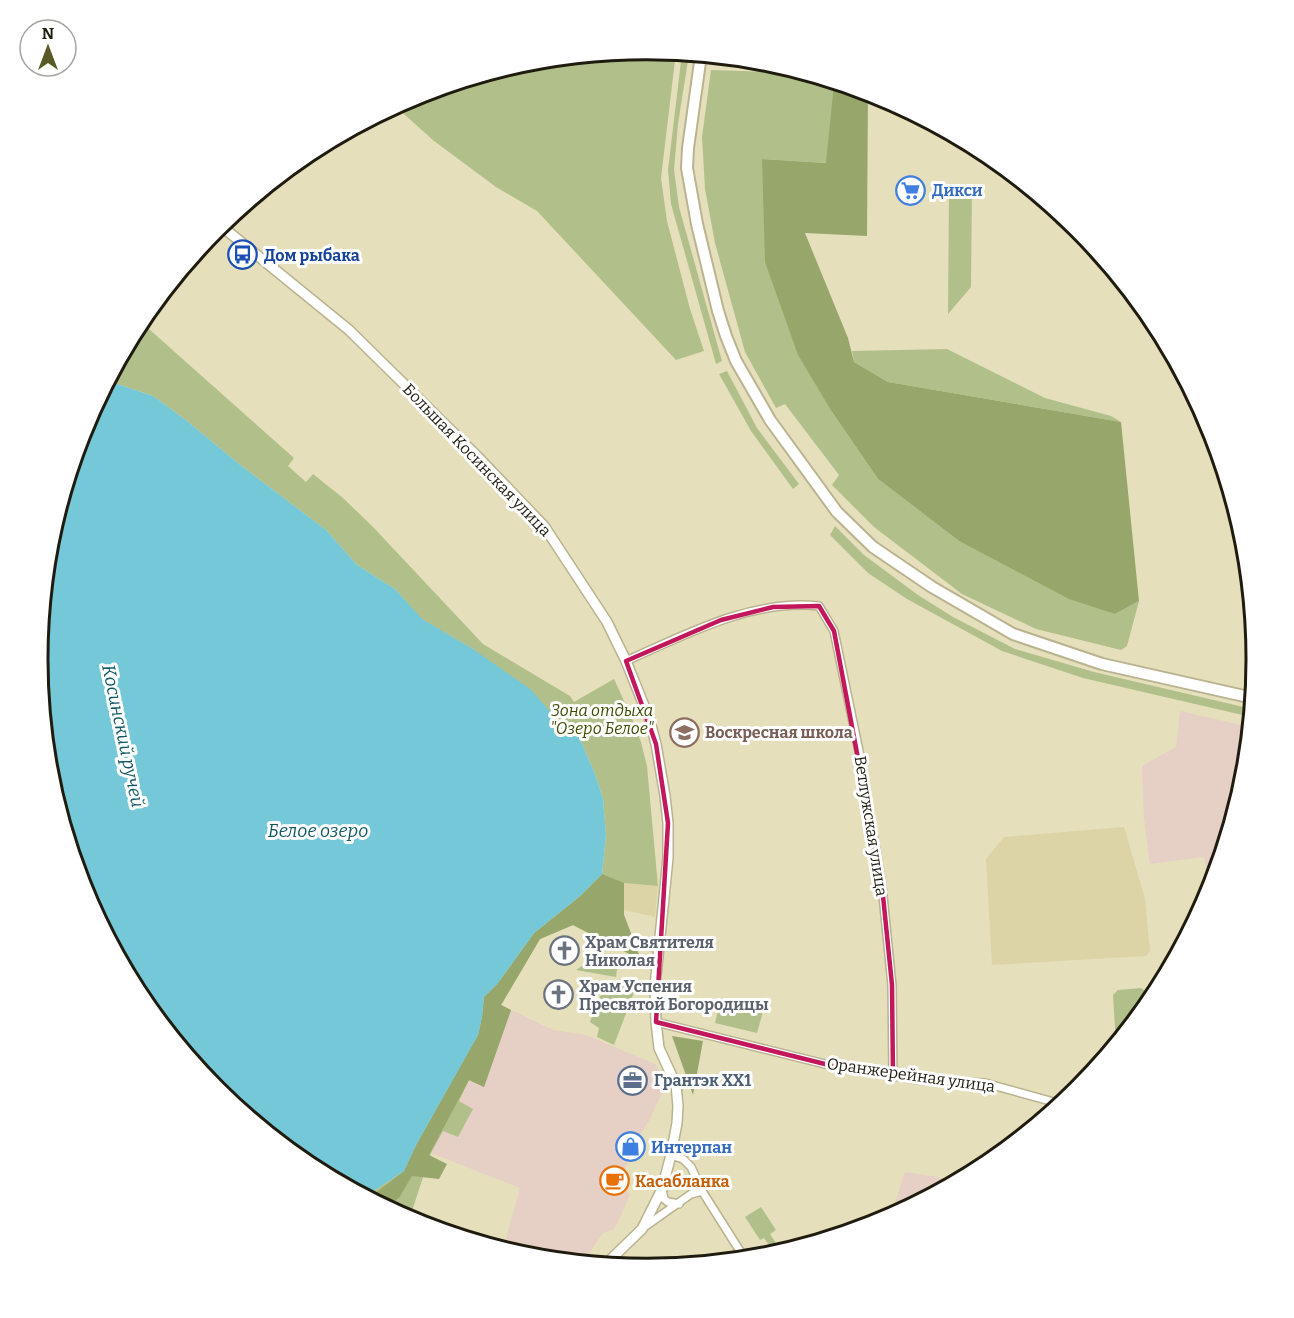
<svg xmlns="http://www.w3.org/2000/svg" width="1294" height="1318" viewBox="0 0 1294 1318" font-family="Bitter,serif">
	<style>
		.built { fill: #dcd3a7 }
		.industrial { fill: #e6cfc4 }
		.green { fill: #b1c08b }
		.forest { fill: #97a76b }
		.water { fill: #74c8d8 }
		.lines { fill: none; stroke-linecap: round; stroke-linejoin: round }
		.minor-casing { stroke: #b9b38f; stroke-width: 10 }
		.tertiary-casing { stroke: #b9b38f; stroke-width: 12 }
		.secondary-casing { stroke: #b9b38f; stroke-width: 14 }
		.minor { stroke: #fff; stroke-width: 7 }
		.tertiary { stroke: #fff; stroke-width: 9 }
		.secondary { stroke: #fff; stroke-width: 10 }
		.marked { fill: none; stroke: #c2185b; stroke-width: 4.5; stroke-linejoin: round }
		.labels { text-anchor: middle; dominant-baseline: central; stroke-width: 6; stroke-linejoin: round; paint-order: stroke }
		.shop-label { font-size: 16px; font-weight: bold; fill: #366cbe; stroke: #fff; text-anchor: start }
		.transit-label { font-size: 16px; font-weight: bold; fill: #164399; stroke: #fff; text-anchor: start }
		.street-label { font-size: 16px; fill: #1f1c0f; stroke: #fff }
		.park-label { font-size: 16px; font-style: italic; fill: #3d4b01; stroke: #fff }
		.education-label { font-size: 16px; font-weight: bold; fill: #785e54; stroke: #fff; text-anchor: start }
		.worship-label { font-size: 16px; font-weight: bold; fill: #5b616d; stroke: #fff; text-anchor: start }
		.service-label { font-size: 16px; font-weight: bold; fill: #4e5e75; stroke: #fff; text-anchor: start }
		.food-label { font-size: 16px; font-weight: bold; fill: #c56008; stroke: #fff; text-anchor: start }
		.water-label { font-size: 18px; font-style: italic; fill: #0f5864; stroke: #fff }
		.rim { fill: none; stroke: #1f1c0f; stroke-width: 3 }
	</style>
	<rect width="100%" height="100%" fill="#e6dfbb"/>
	<g class="built">
		<path d="M1124,827l21,72 5,52 -4,5 -154,9 -6,-106 18,-22z"/>
		<path d="M624,883l34,3 -3,31 -31,-7z"/>
	</g>
	<g class="industrial">
		<path d="M1180,711l70,16 -5,51 -35,114 -6,-35 -54,7 -6,-46 -2,-52 34,-19z"/>
		<path d="M511,1010l42,20 33,5 69,29 12,18 -17,37 -11,17 -22,50 13,8 -12,28 -4,7 -11,4 -20,29 -55,-5 -25,-8 17,-61 -89,-35 12,-23 14,7 2,-35 10,-22 15,6z"/>
		<path d="M905,1172l33,5 16,6 -63,33z"/>
	</g>
	<g class="green">
		<path d="M647,50l29,2 -15,126 6,43 23,88 14,42 -28,9 -139,-149 -41,-24 -62,-46 -39,-35 19,-10 114,-35z"/>
		<path d="M682,53l7,1 -11,70 -4,46 5,37 43,154 -6,3 -45,-160 -3,-34z"/>
		<path d="M711,70l94,3 29,9 -7,81 -65,-4 70,253 46,67 81,62 156,73 24,-13 -12,45 -6,4 -85,-21 -74,-35 -88,-67 -42,-42 7,-10 -54,-71 -9,4 -31,-56 -30,-109 -10,-54 -3,-52z"/>
		<path d="M949,188h23l-1,99 -23,27z"/>
		<path d="M140,321l154,137 -6,8 18,16 7,-8 30,24 30,29 110,117 87,52 4,6 40,-23 17,37 10,26 6,24 11,120 -34,-3v32l17,45 -68,-35 -33,14 -39,66 10,5 -27,77 -15,-7 -10,21 14,8 -15,28 -15,-6 -12,22 -22,67 -43,-24 38,-25 12,-26 62,-110 4,-18 2,-20 118,-123 4,-39 -3,-36 -8,-25 -16,-37 -14,-9 -92,-79 -52,-30 -26,-30 -38,-24 -31,-35 -87,-66 -52,-43 -34,-25 -42,-14h-4z"/>
		<path d="M947,349l98,49 66,18 10,6 -233,-40 -34,-20 -2,-11z"/>
		<path d="M727,371l30,57 42,56 -6,5 -42,-58 -32,-57z"/>
		<path d="M835,526l29,29 54,40 35,22 62,32 79,23 158,37 -1,8 -168,-39 -81,-27 -95,-52 -39,-26 -38,-38z"/>
		<path d="M600,954l18,7 -2,16 -40,-7z"/>
		<path d="M608,983l28,4 -22,58 -17,-8 2,-9 -9,-6 6,-18z"/>
		<path d="M1141,988c7,4 6,10 7,17l-32,39 -3,-49 5,-5z"/>
		<path d="M721,998l43,10 -7,25 -42,-10z"/>
		<path d="M761,1207l15,23 -6,4 11,17 -12,5 -4,-8 4,-3 -5,-7 -4,2 -15,-23z"/>
	</g>
	<g class="forest">
		<path d="M834,82l34,10 -1,144 -62,-3 43,105 6,24 34,20 233,40 18,179 -24,13 -46,-15 -110,-58 -81,-62 -46,-67 -34,-57 -33,-93 -3,-103 64,4z"/>
		<path d="M602,874l22,9v32l17,45 -68,-35 -33,14 -39,66 10,5 -27,77 -15,-7 -40,75 18,9 -8,15 -27,-3 -13,22 -13,9 -17,-9 35,-27 12,-26 62,-110 4,-18 2,-20 14,-14 36,-50 46,-37z"/>
		<path d="M672,1036l31,5 -10,54z"/>
	</g>
	<path class="water" d="M107,382h4l42,14 34,25 52,43 87,66 31,35 38,24 27,30 51,30 57,40 35,39 14,9 16,37 8,25 3,36 -4,39 -22,22 -46,37 -36,50 -14,14 -2,20 -4,18 -62,110 -12,26 -38,25 -58,-30 -92,-76 -76,-93 -56,-105 -35,-114 -11,-119 11,-119 35,-115z"/>
	<g class="lines">
		<defs>
			<g id="minor">
				<path d="M1061,214l-1,7 26,16"/>
				<path d="M626,661c61,-27 125,-62 193,-55l15,25 25,120 23,135 10,99 1,91"/>
				<path d="M656,1022l177,44 87,14 65,3 76,21"/>
				<path d="M671,1155l12,4 8,8 11,24 43,68"/>
				<path d="M662,1189l2,10 4,3 11,2"/>
				<path d="M643,1228l48,-34 11,-3"/>
			</g>
			<path id="tertiary" d="M220,225l129,105 129,127 66,69 63,96 19,39 23,57 7,26 9,52 3,27v35l-13,128 1,36 3,26 17,37 2,21 -1,17 -6,32 -9,34 -20,40 -36,35"/>
			<path id="secondary" d="M701,55l-13,93 -1,20 10,56 21,87 8,25 10,25 34,59 67,92 36,35 59,40 81,47 89,30 151,34"/>
		</defs>
		<use href="#minor" class="minor-casing"/>
		<use href="#tertiary" class="tertiary-casing"/>
		<use href="#secondary" class="secondary-casing"/>
		<use href="#minor" class="minor"/>
		<use href="#tertiary" class="tertiary"/>
		<use href="#secondary" class="secondary"/>
	</g>
	<path class="marked" d="M819,606l15,25 48,255 10,99 1,91 -60,-10 -177,-44 12,-199 -12,-79 -30,-83 95,-41 52,-13z"/>
	<defs>
		<symbol id="supermarket-ring" viewBox="-11 -11 22 22"><circle r="9.5" fill="#fff" stroke="#3f7fe0" stroke-width="1.5"/><path d="M-6-5.5h2.5l.6 2H6L4.5 2H-2.5L-4.4-4H-6ZM-1.5 3.2a1.3 1.3 0 1 0 .1 0ZM3 3.2a1.3 1.3 0 1 0 .1 0Z" fill="#3f7fe0"/></symbol>
		<symbol id="bus-ring" viewBox="-11 -11 22 22"><circle r="9.5" fill="#fff" stroke="#1a4fb4" stroke-width="1.5"/><path d="M-5-6H5V4H4V6H2V4H-2V6H-4V4H-5ZM-3.5-4V0h7V-4ZM-3.5 1.2v1.5H-2V1.2ZM2 1.2v1.5H3.5V1.2Z" fill="#1a4fb4"/></symbol>
		<symbol id="school-ring" viewBox="-11 -11 22 22"><circle r="9.5" fill="#fff" stroke="#8d6e63" stroke-width="1.5"/><path d="M0-5L7-2L0 1L-7-2ZM-4 1L0 2.5L4 1V4Q0 6-4 4Z" fill="#8d6e63"/></symbol>
		<symbol id="church-ring" viewBox="-11 -11 22 22"><circle r="9.5" fill="#fff" stroke="#6b7280" stroke-width="1.5"/><path d="M-1.2-6h2.4v3.5h3.3v2.4h-3.3V6h-2.4V-.1h-3.3v-2.4h3.3Z" fill="#6b7280"/></symbol>
		<symbol id="office-ring" viewBox="-11 -11 22 22"><circle r="9.5" fill="#fff" stroke="#5c6f8a" stroke-width="1.5"/><path d="M-6-3h4V-5.5h4V-3h4V5H-6ZM-1-4.5V-3h2v-1.5ZM-6 0V1H6V0Z" fill="#5c6f8a"/></symbol>
		<symbol id="shop-ring" viewBox="-11 -11 22 22"><circle r="9.5" fill="#fff" stroke="#3f7fe0" stroke-width="1.5"/><path d="M-5-2.5h2.3a2.7 3.5 0 0 1 5.4 0H5L5.5 6h-11ZM-1.5-2.5h3a1.5 2.3 0 0 0-3 0Z" fill="#3f7fe0"/></symbol>
		<symbol id="cafe-ring" viewBox="-11 -11 22 22"><circle r="9.5" fill="#fff" stroke="#e8710a" stroke-width="1.5"/><path d="M-5.5-4.5H6V0H3Q3 3.5 0 3.5H-2.5Q-5.5 3.5-5.5 0ZM3-3.2v2h1.7v-2ZM-6 4.5H4V6H-6Z" fill="#e8710a"/></symbol>
	</defs>
	<g fill-rule="evenodd">
		<use href="#supermarket-ring" x="894" y="174" width="33" height="33"/>
		<use href="#bus-ring" x="226" y="238" width="33" height="33"/>
		<use href="#school-ring" x="668" y="716" width="33" height="33"/>
		<use href="#church-ring" x="548" y="934" width="33" height="33"/>
		<use href="#church-ring" x="542" y="978" width="33" height="33"/>
		<use href="#office-ring" x="616" y="1064" width="33" height="33"/>
		<use href="#shop-ring" x="614" y="1130" width="33" height="33"/>
		<use href="#cafe-ring" x="598" y="1164" width="33" height="33"/>
	</g>
	<g class="labels">
		<g class="shop-label">
			<text x="932" y="190">Дикси</text>
			<text x="651" y="1147">Интерпан</text>
		</g>
		<g class="transit-label">
			<text x="264" y="255">Дом рыбака</text>
		</g>
		<g class="street-label">
			<text transform="translate(477 460) rotate(46)">Большая Косинская улица</text>
			<text transform="translate(871 826) rotate(81)">Ветлужская улица</text>
			<text transform="translate(911 1075) rotate(8)">Оранжерейная улица</text>
		</g>
		<g class="park-label">
			<text x="602" y="710">Зона отдыха<tspan x="602" dy="18">"Озеро Белое"</tspan></text>
		</g>
		<g class="education-label">
			<text x="705" y="732">Воскресная школа</text>
		</g>
		<g class="worship-label">
			<text x="585" y="942">Храм Святителя<tspan x="585" dy="18">Николая</tspan></text>
			<text x="579" y="986">Храм Успения<tspan x="579" dy="18">Пресвятой Богородицы</tspan></text>
		</g>
		<g class="service-label">
			<text x="654" y="1080">Грантэк ХХ1</text>
		</g>
		<g class="food-label">
			<text x="635" y="1181">Касабланка</text>
		</g>
		<g class="water-label">
			<text transform="translate(123 736) rotate(78)">Косинский ручей</text>
			<text x="318" y="831">Белое озеро</text>
		</g>
	</g>
	<path d="M0 0H1294V1318H0ZM48 659a599 599 0 1 1 1198 0a599 599 0 1 1-1198 0Z" fill="#fff" fill-rule="evenodd"/>
	<path class="rim" d="M48 659a599 599 0 1 1 1198 0a599 599 0 1 1-1198 0Z"/>
	<g transform="translate(48 48)"><circle r="28" fill="#ffffff" stroke="#a5a49f" stroke-width="1.5"/>
	<path d="M0-4.5L10 22L0 15L-10 22Z" fill="#5a5a27"/>
	<text y="-9" font-size="16" font-weight="bold" text-anchor="middle" fill="#1f1c0f">N</text>
	</g>
</svg>
